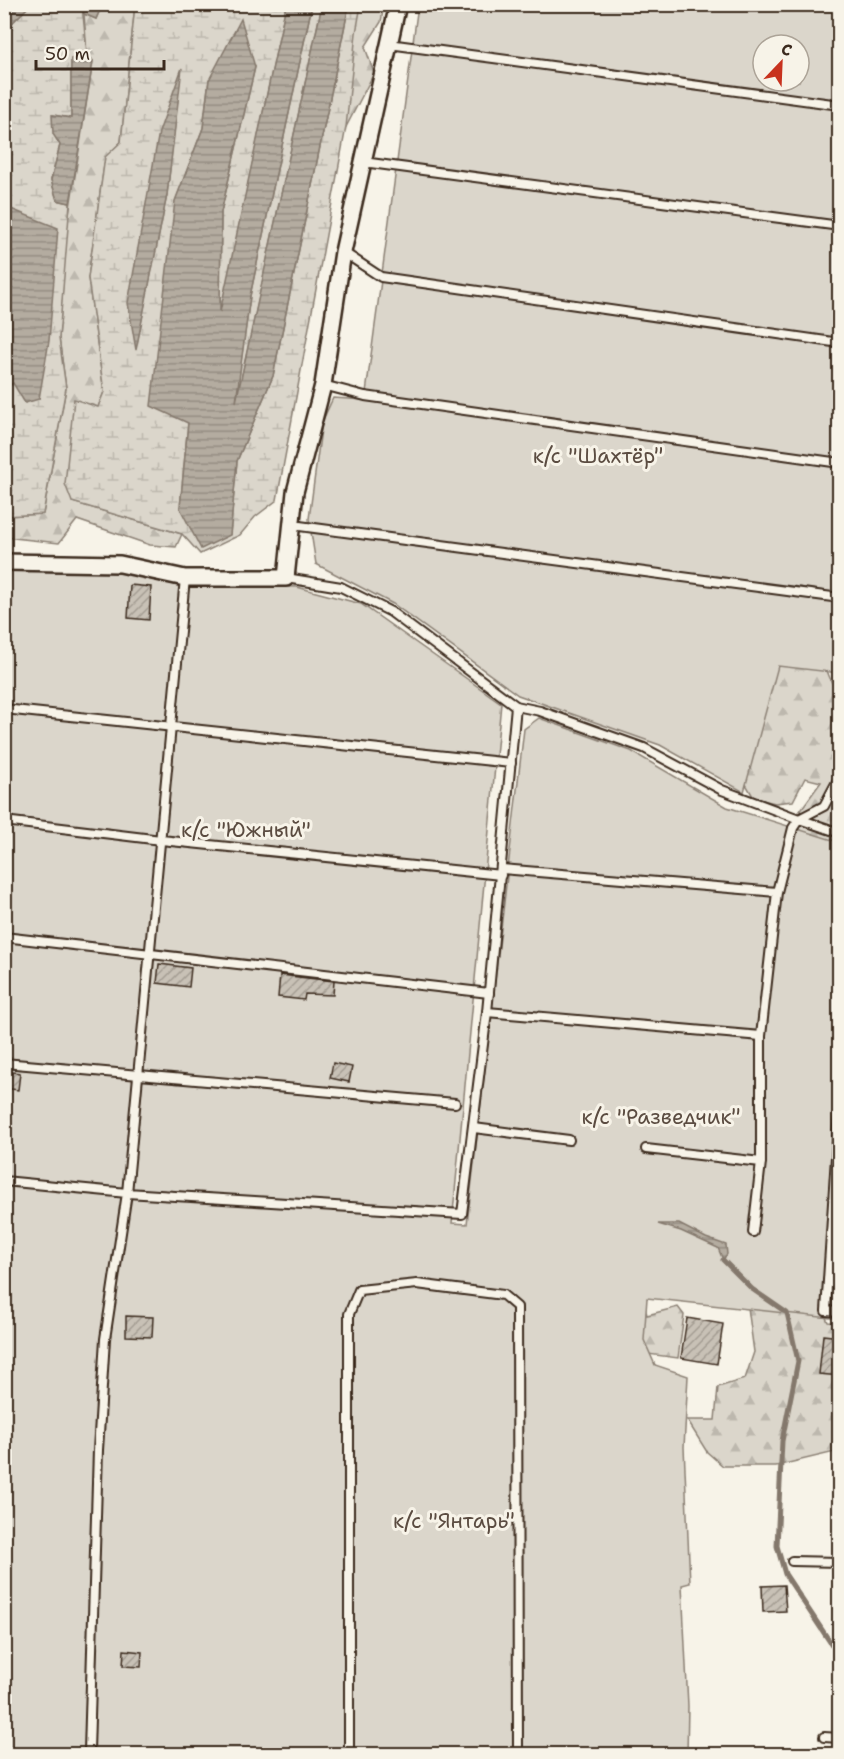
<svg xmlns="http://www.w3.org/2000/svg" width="844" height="1759" viewBox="0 0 844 1759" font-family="'Shantell Sans',sans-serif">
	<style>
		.forest { fill: url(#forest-firs); stroke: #8b8074; stroke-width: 1.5 }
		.wetland { fill: url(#wetland-marsh); stroke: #8b8074; stroke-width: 1.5; fill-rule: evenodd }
		.green { fill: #dbd6cb; stroke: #8b8074; stroke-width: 1.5; fill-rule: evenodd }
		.water { fill: url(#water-rules); stroke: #84786c; stroke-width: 1.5 }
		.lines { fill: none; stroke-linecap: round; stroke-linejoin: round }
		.stream { stroke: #84786c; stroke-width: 5 }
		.building { fill: url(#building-hatch); stroke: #3b2a1e; stroke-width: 1.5 }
		.service-casing { stroke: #3b2a1e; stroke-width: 12 }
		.minor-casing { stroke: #3b2a1e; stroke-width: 20 }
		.service { stroke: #f7f3e8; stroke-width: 8 }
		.minor { stroke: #f7f3e8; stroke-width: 15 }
		.labels { text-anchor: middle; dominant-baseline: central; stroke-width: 6; stroke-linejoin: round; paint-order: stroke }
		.park-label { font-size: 21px; fill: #5b4c41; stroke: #f7f3e8 }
	</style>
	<defs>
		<pattern id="forest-firs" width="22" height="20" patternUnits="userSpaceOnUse" patternTransform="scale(1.5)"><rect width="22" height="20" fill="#dbd6cb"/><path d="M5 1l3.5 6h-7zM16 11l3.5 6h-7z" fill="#bdb8ae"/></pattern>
		<pattern id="wetland-marsh" width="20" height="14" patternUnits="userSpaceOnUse" patternTransform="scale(1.5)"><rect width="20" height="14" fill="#dbd6cb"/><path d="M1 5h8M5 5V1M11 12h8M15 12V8" fill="none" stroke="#bdb8ae"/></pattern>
		<pattern id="water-rules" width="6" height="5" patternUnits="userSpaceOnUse" patternTransform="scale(1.5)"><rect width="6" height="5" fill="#b4aca0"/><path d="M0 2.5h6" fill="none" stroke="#948c82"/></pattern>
		<pattern id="building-hatch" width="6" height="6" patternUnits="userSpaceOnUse" patternTransform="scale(1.5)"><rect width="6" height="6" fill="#c8c1b6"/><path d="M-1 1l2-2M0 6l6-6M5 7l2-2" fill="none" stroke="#a49d93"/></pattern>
	</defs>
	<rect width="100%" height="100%" fill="#f7f3e8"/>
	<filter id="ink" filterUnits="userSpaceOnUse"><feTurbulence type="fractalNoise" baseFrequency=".0167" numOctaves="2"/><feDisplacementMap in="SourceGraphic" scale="12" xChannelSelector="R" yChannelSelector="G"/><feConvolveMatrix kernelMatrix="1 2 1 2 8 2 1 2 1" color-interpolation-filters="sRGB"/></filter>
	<g filter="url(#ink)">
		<g class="forest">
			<path d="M102,5h33l-14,137 -16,16 -17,120 16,114 -6,15 -24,-7 -2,102 110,32 -6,13 -26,-2 -73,-25 -18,23 -54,-6 -1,-21 39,-2 23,-126 -7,-50 8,-111 26,-166 -6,-7 -3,-40 12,5z"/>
			<path d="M355,5h29l-3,17 -16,25 9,26 -28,54 -11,-10z"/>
			<path d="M820,654l12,29 8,-5v363l-25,252 13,29 11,1 1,74 -5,55 -59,14h-53l-16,-14 -20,-32h28l3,-33 27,-8 9,-27 -7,-52 26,-452 48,-66 -16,-4 -12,23 -18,2 -21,-5 -17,-29 29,-100z"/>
			<path d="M641,1291l6,24 31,-8 6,8 -6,43 -61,-8z"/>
		</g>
		<g class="wetland">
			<path d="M30,5h52l5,49 -16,5v59l-18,-3 7,30 -9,35 6,20 13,3 -11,135 7,50 -23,126 -38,2v-127l8,-6 -7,-176 -2,-196 8,12z"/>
			<path d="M135,5h151l-66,311 1,-104 34,-145 -46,12 -6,49 -28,74 13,221 -8,85 50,26 7,-73 36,-85 76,-371h12l-5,28 -10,94 -69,373 -22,17 -15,18 -40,19 -18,-20 -110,-32 -7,-18 9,-85 24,8 6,-15 -16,-114 17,-121 16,-15zM181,71l-14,124 -31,153z"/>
			<path d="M312,5h10l-88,408 16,-117z"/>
		</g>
		<g class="green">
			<path d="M418,5h421v668l-61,-7 -34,126 -84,-47 -142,-50 -125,-91 -77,-40 -7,-45 13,-97 11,-24 32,2zM763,45h36v36h-36z"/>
			<path d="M5,568l116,2 65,18 25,-4 86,3 64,17 140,99 -49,520 15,1 57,-495 15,-11 92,33 96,56 112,35v477l-192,-21 -3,42 11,25 33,11 -4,71 6,136 -8,2 6,121 -1,48h-682z"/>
		</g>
		<g class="water">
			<path d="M5,4h25v1l-18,18 -7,-12z"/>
			<path d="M82,5h20l-6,14 -12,-5z"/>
			<path d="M286,5h26l-62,291 -14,106 86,-397h27l-76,371 -36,85 -7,74 -29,14 -21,-41 8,-85 -37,-17 24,-205 28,-73 6,-48 32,-61 14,48 -34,145 -1,100z"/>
			<path d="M87,54l6,7 -23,142 -13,-3 -6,-20 9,-35 -7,-11 -1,-19 19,3v-59z"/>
			<path d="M182,68l-15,127 -31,155 -8,-47 31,-171z"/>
			<path d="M5,135l1,72 52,21 -9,113 -10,58 -14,4 -12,-20 -8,6z"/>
			<path d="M658,1224h21l27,14 20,7 1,9 -4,6 -5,-12 -37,-17z"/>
		</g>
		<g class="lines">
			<path class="stream" d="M723,1260l29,29 35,24 11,48 -16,80 -5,105 8,28 55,83"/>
		</g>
		<g class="building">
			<path d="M130,585l21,2 -2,33 -21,-2z"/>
			<path d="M159,964l32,4 -2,19 -32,-4z"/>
			<path d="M280,975l54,6 -1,14 -28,-1 -1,6 -26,-3z"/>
			<path d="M333,1063l19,4 -3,15 -19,-4z"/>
			<path d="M4,1071l16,2 -2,17 -14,-2z"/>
			<path d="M126,1316l27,1 -1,20 -26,-1z"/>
			<path d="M687,1318l36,6 -6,40 -36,-6z"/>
			<path d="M823,1335l17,2v39l-21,-2z"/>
			<path d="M784,1585l2,26 -23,1 -1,-26z"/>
			<path d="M124,1650l18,2 -1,15 -18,-1z"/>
		</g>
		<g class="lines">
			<defs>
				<g id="service">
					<path d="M389,44l451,61"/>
					<path d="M363,162l477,64"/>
					<path d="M343,252l38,25 459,66"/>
					<path d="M323,385l42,11 475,67"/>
					<path d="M292,525l548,73"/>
					<path d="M185,578l-58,615 335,21 25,-202 29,-306"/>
					<path d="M286,578l55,9 50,25 125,94 24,5 104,37 78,42 77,29 -6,9 -16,64 -16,144v126l-115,-13"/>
					<path d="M4,709l507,54"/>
					<path d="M840,776l-16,30 -25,13 41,14"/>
					<path d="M4,821l157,19 340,35"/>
					<path d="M502,869l275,23"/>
					<path d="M4,937l485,56"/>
					<path d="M487,1012l274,24"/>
					<path d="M4,1063l451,40"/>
					<path d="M840,1095l-14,216 14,1"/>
					<path d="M474,1128l95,12"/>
					<path d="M4,1181l123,12 -22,146 -7,111 -9,301"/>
					<path d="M753,1232l8,-70"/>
					<path d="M792,1561l48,1"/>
					<path d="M824,1737l16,1"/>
					<path d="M349,1754v-440l10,-24 58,-6 86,11 14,12 1,447"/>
				</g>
				<path id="minor" d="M4,562l116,2 65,14h101l9,-86 28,-107 20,-133 55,-248"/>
			</defs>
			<use href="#service" class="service-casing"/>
			<use href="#minor" class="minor-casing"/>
			<use href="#service" class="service"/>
			<use href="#minor" class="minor"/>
		</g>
	</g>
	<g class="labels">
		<g class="park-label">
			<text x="598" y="456">к/с "Шахтёр"</text>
			<text x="246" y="830">к/с "Южный"</text>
			<text x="661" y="1117">к/с "Разведчик"</text>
			<text x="454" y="1521">к/с "Янтарь"</text>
		</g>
	</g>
	<rect width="844" height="1759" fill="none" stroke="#f7f3e8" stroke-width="24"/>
	<rect x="12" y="12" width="820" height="1735" fill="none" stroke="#3b2a1e" stroke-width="2" filter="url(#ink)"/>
	<g transform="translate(781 63) rotate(23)"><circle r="28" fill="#f7f3e8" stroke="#aca397" stroke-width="1.5"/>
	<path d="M0-4.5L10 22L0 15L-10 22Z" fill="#c8321e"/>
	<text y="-9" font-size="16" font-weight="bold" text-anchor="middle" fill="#3b2a1e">С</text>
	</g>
	<path d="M36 60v9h128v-9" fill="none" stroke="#3b2a1e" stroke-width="3"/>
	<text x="45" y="60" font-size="18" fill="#3b2a1e" stroke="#f7f3e8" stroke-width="4.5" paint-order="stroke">50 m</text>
</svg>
